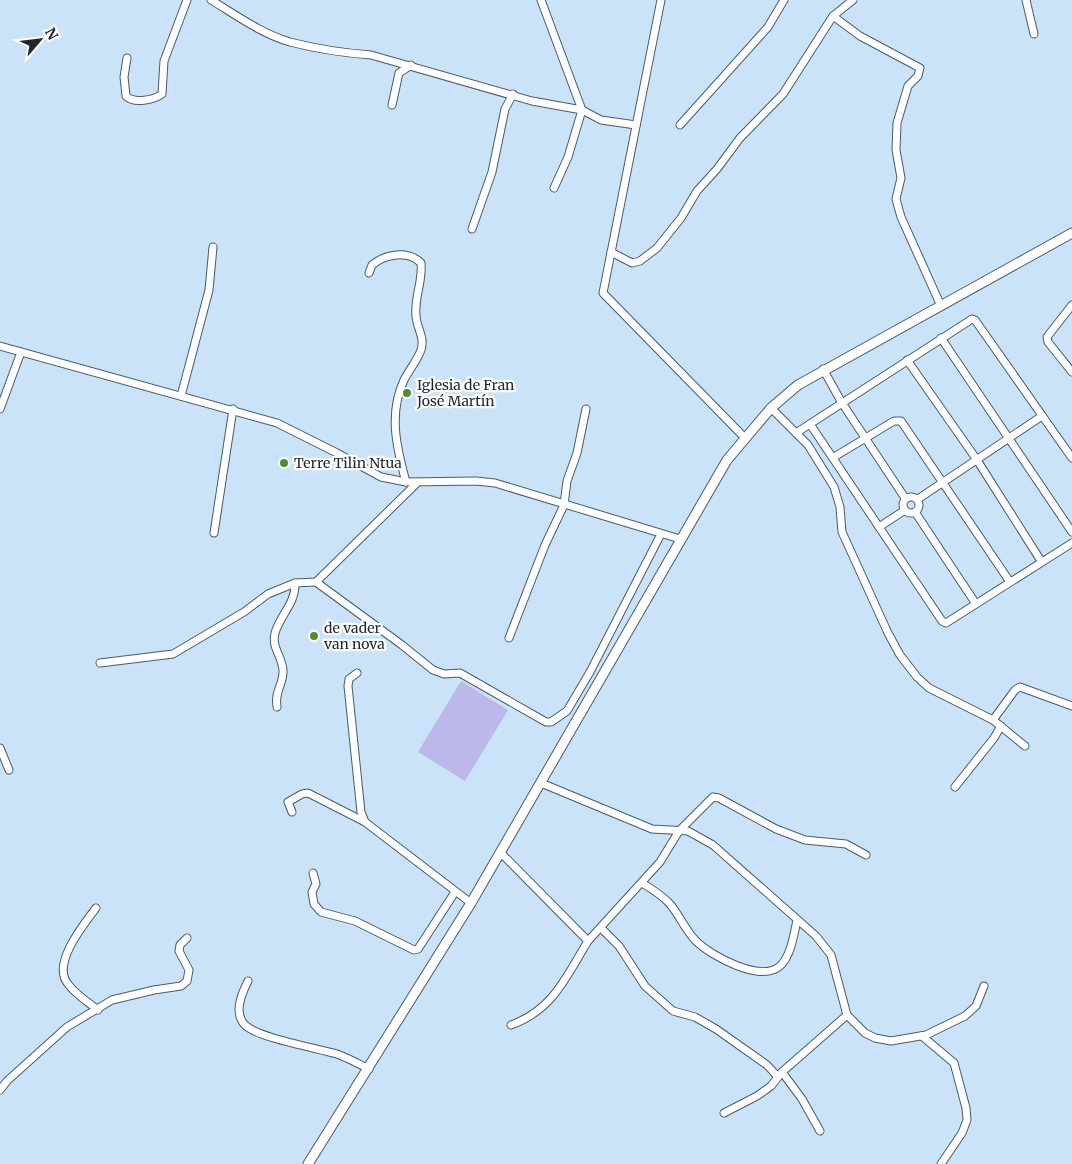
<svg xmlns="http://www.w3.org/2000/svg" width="1072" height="1164" viewBox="0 0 1072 1164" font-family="Merriweather,serif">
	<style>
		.green { fill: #bcb8ea }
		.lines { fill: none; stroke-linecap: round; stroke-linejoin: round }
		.minor-casing { stroke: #475b6d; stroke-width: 9 }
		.major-casing { stroke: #475b6d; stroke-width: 11 }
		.minor { stroke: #fff; stroke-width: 7 }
		.major { stroke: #fff; stroke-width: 9 }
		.poi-dot { fill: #508c2a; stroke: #fff; stroke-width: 2 }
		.labels { text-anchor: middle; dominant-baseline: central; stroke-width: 4.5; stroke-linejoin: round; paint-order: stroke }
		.poi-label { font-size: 14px; fill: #1d262d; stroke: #fff; text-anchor: start }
	</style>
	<rect width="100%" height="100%" fill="#cbe3f8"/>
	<path class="green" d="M461,681l47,29 -43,71 -47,-29z"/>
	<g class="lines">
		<defs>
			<g id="minor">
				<path d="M211,0c25,15 51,34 79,42 27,7 54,11 81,13l161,46 50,9 -14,47 -14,31"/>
				<path d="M541,0l41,110 19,10 35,5"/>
				<path d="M661,0l-58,293 141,144"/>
				<path d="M1026,0l8,34"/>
				<path d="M833,16l27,20 60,32 -2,8 -10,10 -11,37 -1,27 5,28 -5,21 5,18 40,89"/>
				<path d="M127,58l-3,19 2,19c8,8 28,4 36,-2l2,-33 23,-61"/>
				<path d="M392,105l7,-32 12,-8"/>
				<path d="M680,125l88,-98 16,-27"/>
				<path d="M472,229l20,-57 13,-63 8,-15"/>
				<path d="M611,252l21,11 8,-2 17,-13 24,-30 16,-27 20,-22 23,-31 43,-44 50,-78 20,-16"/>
				<path d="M369,273l3,-8c13,-11 36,-15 49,-2 2,18 -7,35 -5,53 1,13 9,21 5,34 -4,11 -12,20 -17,30 -16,34 -7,69 2,102"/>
				<path d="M1072,305l-25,32 1,5 24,30"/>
				<path d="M941,338l131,194"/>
				<path d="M0,346l277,77 60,30 44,24 25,5 70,-1 19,2 185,56"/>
				<path d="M907,360l70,100 64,101"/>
				<path d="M823,369l19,34 63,95"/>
				<path d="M181,396l28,-106 4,-43"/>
				<path d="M771,408l37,37 26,42 6,20 2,25 46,101 12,22 17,22 12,11 64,32 32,26"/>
				<path d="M0,409l21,-57"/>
				<path d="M810,424l132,197 4,2 126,-80"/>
				<path d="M796,433l176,-114 3,1 97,138"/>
				<path d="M834,457l60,-36h7l109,161"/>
				<circle cx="911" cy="505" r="8"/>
				<path d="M918,499l124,-83"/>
				<path d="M915,512l61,92"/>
				<path d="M879,527l26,-17"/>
				<path d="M214,533l19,-124"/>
				<path d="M316,582l86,63 31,25 11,4 16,-1 86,49h5l16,-11 23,-39 71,-138"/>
				<path d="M509,638l36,-93 19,-40 3,-24 10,-28 9,-44"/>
				<path d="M100,663l73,-9 71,-42 24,-18 27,-11 21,-1 101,-99"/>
				<path d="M357,673l-8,6 -1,7 13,126 4,10"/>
				<path d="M277,707c-3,-16 7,-23 6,-37 -1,-14 -12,-23 -8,-37 5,-18 21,-30 20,-50"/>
				<path d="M993,720l22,-30 5,-3 52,19"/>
				<path d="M0,748l9,22"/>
				<path d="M541,783l111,46 36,2 25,14 103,91 15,19 16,60 18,18 10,5 16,3 35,-6 39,-19 11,-10 8,-20"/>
				<path d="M955,787l39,-49 7,-12"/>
				<path d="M292,812l-4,-10 14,-8 6,-1 57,29 106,81"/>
				<path d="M500,852l88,89 72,-79 19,-31 34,-34 6,1 57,31 29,11 41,4 20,11"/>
				<path d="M313,873l3,11 -4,8 2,12 7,8 34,9 59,29 4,-1 37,-57"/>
				<path d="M642,883c10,6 20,12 28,21 10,12 15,26 26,37 15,15 65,42 84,25 11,-10 14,-32 17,-46"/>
				<path d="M96,908c-12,16 -45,56 -28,76 7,10 20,18 30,26"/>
				<path d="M601,928l18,18 26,40 28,25 22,6 21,12 51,36 11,12"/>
				<path d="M248,981c-6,12 -15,32 -3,44 13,13 72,23 92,29 11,4 22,10 32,15"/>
				<path d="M511,1025c42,-15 55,-48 77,-84"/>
				<path d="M922,1036l32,27 12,45 1,12 -5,13 -21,31"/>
				<path d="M782,1072l20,27 18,32"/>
				<path d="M0,1090l7,-9 60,-54 45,-27 42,-10 27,-4 6,-5 2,-11 -10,-19 1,-6 7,-7"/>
				<path d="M724,1113l33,-17 14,-10 11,-14 65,-57"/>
			</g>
			<path id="major" d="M308,1164l163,-261 256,-443 44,-52 27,-23 274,-152"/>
		</defs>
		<use href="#minor" class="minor-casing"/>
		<use href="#major" class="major-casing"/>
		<use href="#minor" class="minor"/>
		<use href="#major" class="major"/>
	</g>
	<g class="poi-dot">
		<circle cx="407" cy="393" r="5"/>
		<circle cx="284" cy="463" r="5"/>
		<circle cx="314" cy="636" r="5"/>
	</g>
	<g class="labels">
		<g class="poi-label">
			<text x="417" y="385">Iglesia de Fran<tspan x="417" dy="16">José Martín</tspan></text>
			<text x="294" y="463">Terre Tilin Ntua</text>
			<text x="324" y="628">de vader<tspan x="324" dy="16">van nova</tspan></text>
		</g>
	</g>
	<g transform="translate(40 40) rotate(62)" stroke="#ffffff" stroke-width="4" paint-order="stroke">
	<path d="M0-4L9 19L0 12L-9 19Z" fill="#1d262d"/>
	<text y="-8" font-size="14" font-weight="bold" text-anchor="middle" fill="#1d262d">N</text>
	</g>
</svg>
